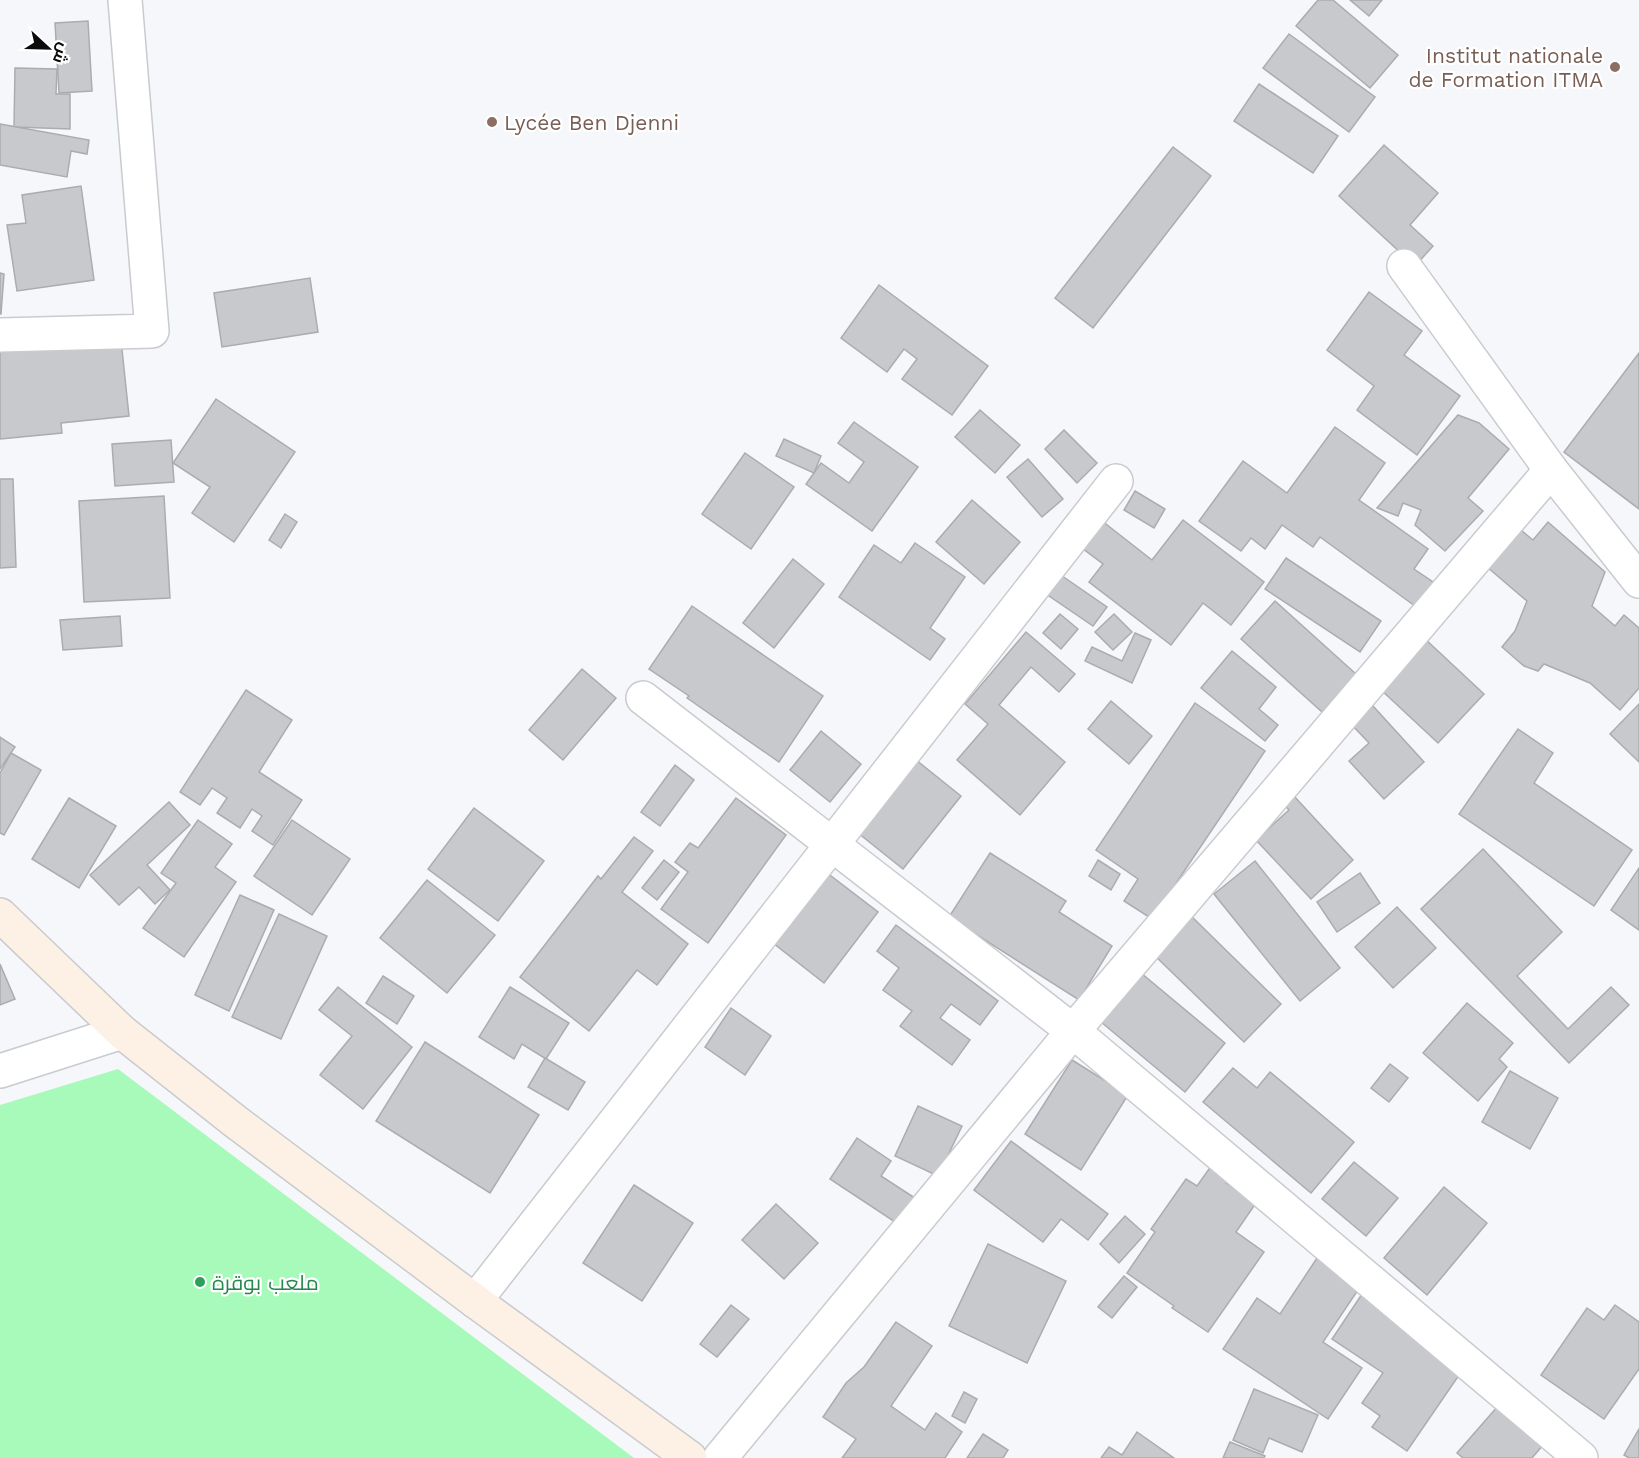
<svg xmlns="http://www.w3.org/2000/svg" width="1639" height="1458" viewBox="0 0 1639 1458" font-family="'Work Sans',Cairo,sans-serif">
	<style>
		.green { fill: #a7fab9 }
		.building { fill: #c8c9cd; stroke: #abacaf; stroke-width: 1.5 }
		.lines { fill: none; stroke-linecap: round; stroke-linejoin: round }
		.street-casing { stroke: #c9cbce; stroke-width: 36 }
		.secondary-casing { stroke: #c9cbce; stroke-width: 36 }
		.street { stroke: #fff; stroke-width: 33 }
		.secondary { stroke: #fdf0e5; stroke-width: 33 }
		.education-dot { fill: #8d6e63; stroke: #fff; stroke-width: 2 }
		.leisure-dot { fill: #2e9e5b; stroke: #fff; stroke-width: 2 }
		.labels { text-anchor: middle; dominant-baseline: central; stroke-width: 4.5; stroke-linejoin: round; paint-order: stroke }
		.education-label { font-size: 21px; fill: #785e54; stroke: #fff; text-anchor: end }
		.leisure-label { font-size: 21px; fill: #27864d; stroke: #fff; text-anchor: start }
	</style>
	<rect width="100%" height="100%" fill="#f6f7fa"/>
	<path class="green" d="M118,1069l516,389h-634v-353z"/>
	<g class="building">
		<path d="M1318,0h15l65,55 -28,33 -74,-62z"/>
		<path d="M1350,0h32l-13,16z"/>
		<path d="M88,21l4,70 -33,2 -4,-70z"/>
		<path d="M1289,34l86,63 -26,35 -86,-64z"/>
		<path d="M15,68l42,1 -1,25h14v35l-56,-2z"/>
		<path d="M1259,84l79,52 -25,37 -79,-52z"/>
		<path d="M0,124l89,16 -2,14 -16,-3 -4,26 -67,-12z"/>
		<path d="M1384,145l54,48 -28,32 23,21 -18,20 -76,-70z"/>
		<path d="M1173,147l38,29 -118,152 -38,-30z"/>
		<path d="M81,186l13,94 -77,11 -10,-66 19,-2 -4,-28z"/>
		<path d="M0,273l4,1 -3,40h-1z"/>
		<path d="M310,278l8,54 -96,15 -8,-54z"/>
		<path d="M879,285l109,81 -36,49 -50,-36 15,-20 -13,-10 -17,23 -46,-34z"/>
		<path d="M1369,292l53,39 -18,24 56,41 -43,59 -60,-45 17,-24 -47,-36z"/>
		<path d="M121,340l8,76 -68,7 1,10 -62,6v-87z"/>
		<path d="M1639,353v156l-75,-57z"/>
		<path d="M216,399l79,53 -61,90 -42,-29 18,-26 -37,-24z"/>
		<path d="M980,410l40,35 -25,28 -40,-36z"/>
		<path d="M1458,415l21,8 30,26 -41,49 15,13 -38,40 -30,-26 6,-15 -18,-7 -5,13 -21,-8z"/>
		<path d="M854,422l64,45 -46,64 -66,-47 15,-21 28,20 15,-21 -26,-19z"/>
		<path d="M1335,427l50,36 -26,37 69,49 -14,20 19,13 -18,24 -95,-69 -7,10 -31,-22 -17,24 -14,-11 -10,13 -42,-30 44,-60 44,32z"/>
		<path d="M1064,430l33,33 -20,20 -32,-34z"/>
		<path d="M784,439l37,17 -7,17 -38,-17z"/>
		<path d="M171,440l3,42 -59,4 -3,-42z"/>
		<path d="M745,453l49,34 -43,62 -49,-35z"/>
		<path d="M1028,459l35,40 -21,18 -35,-40z"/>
		<path d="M0,479h13l3,88 -16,1z"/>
		<path d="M1135,491l30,18 -11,19 -30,-18z"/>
		<path d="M164,496l6,102 -86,4 -5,-101z"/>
		<path d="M972,500l48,42 -36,42 -48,-42z"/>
		<path d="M285,514l12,8 -16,26 -12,-8z"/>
		<path d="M1183,520l81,62 -33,43 -28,-22 -32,42 -82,-63 14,-18 -21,-16 20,-27 50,39z"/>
		<path d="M1511,522l22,18 15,-18 57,50 -13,34 23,20 9,-11 15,13v60l-19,22 -30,-27 -46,-19 -6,7 -14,-5 -22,-19 13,-16 12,-30 -47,-40z"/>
		<path d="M915,543l50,34 -35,51 15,11 -15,21 -91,-63 35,-52 27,18z"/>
		<path d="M1286,558l95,63 -21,31 -95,-63z"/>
		<path d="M793,559l31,25 -50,64 -31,-25z"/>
		<path d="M1052,569l55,38 -14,19 -57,-39z"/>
		<path d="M1275,601l81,73 -34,38 -81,-73z"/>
		<path d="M692,606l131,90 -44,66 -92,-64 2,-2 -40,-27z"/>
		<path d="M1060,614l18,15 -17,20 -18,-16z"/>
		<path d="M1114,614l18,18 -19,18 -18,-18z"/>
		<path d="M120,616l2,30 -59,4 -3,-30z"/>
		<path d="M1026,632l49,42 -16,18 -28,-25 -32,38 66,57 -45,53 -63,-55 31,-36 -23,-20z"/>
		<path d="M1135,633l16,7 -19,43 -47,-22 7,-14 30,14z"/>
		<path d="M1424,638l60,56 -46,49 -59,-55z"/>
		<path d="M1232,651l44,36 -17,22 19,16 -13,16 -64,-53z"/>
		<path d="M582,669l34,29 -53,62 -34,-30z"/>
		<path d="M246,690l46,30 -33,52 43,28 -29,45 -21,-14 10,-15 -10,-7 -12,19 -23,-15 10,-15 -15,-10 -12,17 -20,-13z"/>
		<path d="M1111,701l41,35 -23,28 -41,-35z"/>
		<path d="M1195,703l70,48 -113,168 -28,-18 14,-22 -42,-29z"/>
		<path d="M1639,704v58l-29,-28z"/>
		<path d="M1373,706l51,56 -40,37 -35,-38 20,-18 -17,-18z"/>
		<path d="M1518,729l35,24 -19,30 98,67 -38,56 -135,-92z"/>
		<path d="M821,731l40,33 -31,38 -40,-32z"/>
		<path d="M0,737l15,10 -15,22z"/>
		<path d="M11,753l30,17 -37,65 -4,-2v-60z"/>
		<path d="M916,760l45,36 -58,73 -45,-36z"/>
		<path d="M675,765l19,15 -34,46 -19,-14z"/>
		<path d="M1281,782l72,78 -42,39 -55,-59 33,-30 -17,-19z"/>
		<path d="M69,798l47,28 -37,62 -47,-29z"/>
		<path d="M736,798l50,37 -78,108 -47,-34 27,-37 -13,-10 15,-19 8,5z"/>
		<path d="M169,802l21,23 -43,40 23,25 -15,14 -16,-17 -20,18 -29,-30z"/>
		<path d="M474,808l70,53 -46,60 -70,-52z"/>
		<path d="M198,820l34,24 -17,23 21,15 -52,75 -41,-29 33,-45 -15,-10z"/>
		<path d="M292,820l58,39 -38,56 -58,-39z"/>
		<path d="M634,837l19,14 -31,41 66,52 -31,41 -20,-15 -48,61 -69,-54 78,-101 3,3z"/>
		<path d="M1483,849l79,83 -45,44 51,53 43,-42 18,18 -60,58 -148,-154z"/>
		<path d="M990,853l76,48 -7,11 53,34 -33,54 -130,-83z"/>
		<path d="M664,860l15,12 -22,28 -15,-12z"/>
		<path d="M1098,860l22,14 -9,16 -22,-14z"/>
		<path d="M1255,861l85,107 -40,33 -86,-107z"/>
		<path d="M1639,868v62l-28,-20z"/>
		<path d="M822,869l56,43 -54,71 -56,-44z"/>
		<path d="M1360,873l20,30 -43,29 -20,-30z"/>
		<path d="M427,880l68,55 -48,58 -67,-55z"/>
		<path d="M240,895l34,15 -45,101 -34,-16z"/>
		<path d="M1397,907l39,41 -43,40 -38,-41z"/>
		<path d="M1188,913l93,91 -37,38 -93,-90z"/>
		<path d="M279,914l48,22 -46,103 -49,-22z"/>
		<path d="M896,925l102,76 -18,24 -29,-21 -11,14 30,22 -18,25 -52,-39 12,-15 -29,-21 16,-22 -22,-17z"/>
		<path d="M0,964l15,35 -15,6z"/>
		<path d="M1135,968l90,75 -40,49 -90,-75z"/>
		<path d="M383,976l31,20 -17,28 -31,-21z"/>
		<path d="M338,987l74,60 -49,62 -43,-34 32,-39 -33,-26z"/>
		<path d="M510,987l59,36 -23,36 -24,-15 -8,15 -35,-22z"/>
		<path d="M1467,1003l46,40 -14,16 8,8 -29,34 -55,-48z"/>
		<path d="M731,1008l40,28 -26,39 -40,-28z"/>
		<path d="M425,1042l114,73 -49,78 -114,-72z"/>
		<path d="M545,1058l40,24 -17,28 -40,-23z"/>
		<path d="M1072,1060l56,35 -47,75 -56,-36z"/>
		<path d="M1390,1064l18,14 -19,24 -18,-14z"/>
		<path d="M1233,1068l24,20 13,-16 84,70 -43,51 -108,-91z"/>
		<path d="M1510,1071l48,27 -28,51 -48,-27z"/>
		<path d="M918,1106l44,20 -24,50 -43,-20z"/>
		<path d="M857,1138l34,23 -10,15 37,24 -17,26 -71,-47z"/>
		<path d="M1011,1141l97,73 -20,26 -27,-21 -18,23 -69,-52z"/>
		<path d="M1214,1162l18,13 -6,8 30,20 -20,29 28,20 -56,80 -36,-24 2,-2 -47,-33 28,-41 -4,-3 35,-50 11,7z"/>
		<path d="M1354,1162l44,36 -32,38 -44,-37z"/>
		<path d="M634,1185l59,38 -51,78 -59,-38z"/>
		<path d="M1444,1187l43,36 -60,72 -43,-37z"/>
		<path d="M776,1204l42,39 -34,36 -42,-39z"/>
		<path d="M1125,1216l20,18 -26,29 -19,-19z"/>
		<path d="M988,1244l78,37 -39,82 -78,-37z"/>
		<path d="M1321,1252l43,29 -41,61 39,26 -34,51 -105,-70 34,-51 23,16z"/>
		<path d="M1124,1276l13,11 -25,31 -14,-11z"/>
		<path d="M1362,1294l104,71 -59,86 -35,-24 8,-11 -18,-13 21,-30 -51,-34z"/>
		<path d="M731,1305l18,14 -32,38 -17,-13z"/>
		<path d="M1615,1305l24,17v47l-35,50 -63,-44 46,-67 17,12z"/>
		<path d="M896,1322l36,24 -41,60 34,24 11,-17 26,19 -17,26h-103l14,-19 -33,-22 23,-34 18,-16z"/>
		<path d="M1254,1389l64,26 -16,37 -33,-14 -6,15 -30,-13z"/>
		<path d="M964,1392l13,7 -12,24 -13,-7z"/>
		<path d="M1498,1406l45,39 -11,13h-69l-6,-5z"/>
		<path d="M1639,1429v29h-10l-5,-3z"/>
		<path d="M1137,1432l37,26h-73l8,-11 13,8z"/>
		<path d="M983,1434l25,16 -5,8h-36z"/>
		<path d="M1230,1442l35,14 -1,2h-41z"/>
	</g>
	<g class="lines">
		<defs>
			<g id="street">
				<path d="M1404,266l147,204 88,111"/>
				<path d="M0,335l152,-4 -27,-331"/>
				<path d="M643,698l430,333 508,427"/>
				<path d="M0,1071l122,-39"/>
				<path d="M475,1301l641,-820"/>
				<path d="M720,1458l353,-427 478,-561"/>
			</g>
			<path id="secondary" d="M0,915l122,117 114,90 239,179 215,157"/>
		</defs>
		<use href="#street" class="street-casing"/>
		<use href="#secondary" class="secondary-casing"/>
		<use href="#street" class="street"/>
		<use href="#secondary" class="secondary"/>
	</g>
	<g class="education-dot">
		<circle cx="1615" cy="67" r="6"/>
		<circle cx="492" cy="122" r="6"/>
	</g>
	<circle class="leisure-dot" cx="200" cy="1282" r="6"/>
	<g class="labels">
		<g class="education-label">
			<text x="1603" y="55">Institut nationale<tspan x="1603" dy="24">de Formation ITMA</tspan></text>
			<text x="504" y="122" text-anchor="start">Lycée Ben Djenni</text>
		</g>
		<g class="leisure-label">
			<text x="212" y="1282">ملعب بوقرة</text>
		</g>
	</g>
	<g transform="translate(48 48) rotate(112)" stroke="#ffffff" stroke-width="4.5" paint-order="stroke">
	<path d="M0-4.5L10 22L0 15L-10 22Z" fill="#0b0b0c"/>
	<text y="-9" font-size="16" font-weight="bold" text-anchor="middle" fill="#0b0b0c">ش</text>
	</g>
</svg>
